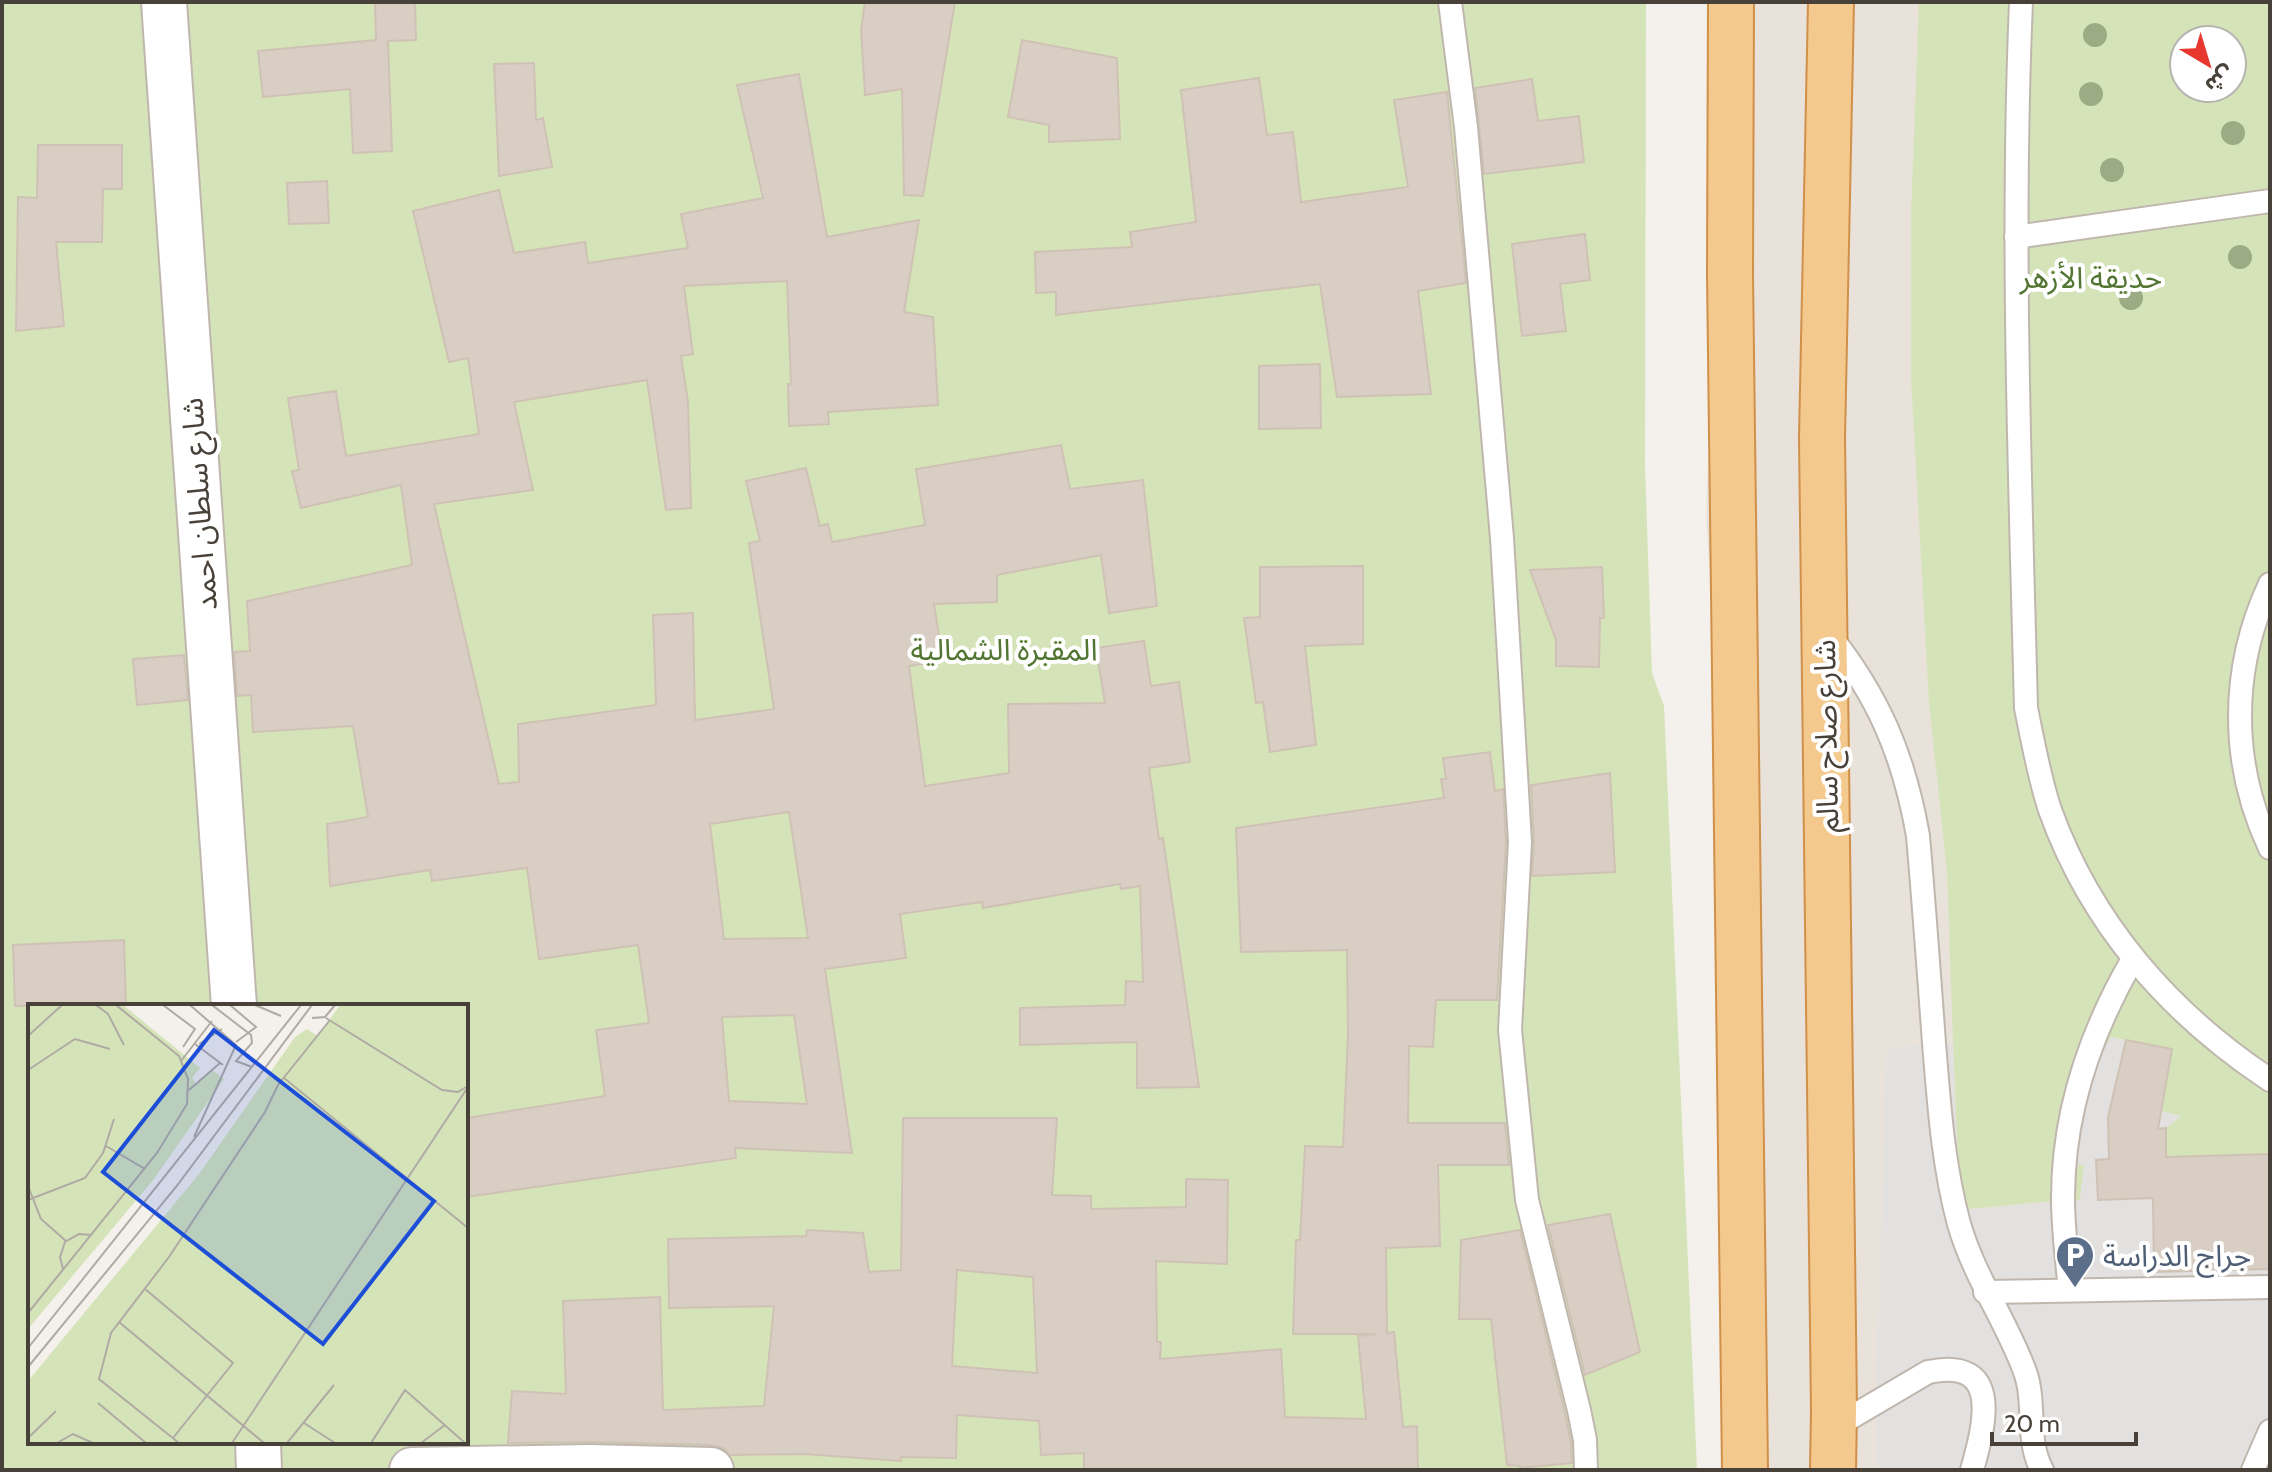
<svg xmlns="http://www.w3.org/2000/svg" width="2272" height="1472" viewBox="0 0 2272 1472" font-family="Cabin,'Noto Sans Arabic',sans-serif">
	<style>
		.residential { fill: #e8e2da; fill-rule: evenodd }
		.green { fill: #d5e4b8; fill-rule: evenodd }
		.parking { fill: #e3e1df }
		.building { fill: #d8cec4; stroke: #cfc2b5; stroke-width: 2; fill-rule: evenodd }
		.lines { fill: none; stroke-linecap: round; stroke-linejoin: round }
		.service-casing { stroke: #bfb7ae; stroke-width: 26 }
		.minor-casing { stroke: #bfb7ae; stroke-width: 48 }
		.trunk-casing { stroke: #d09049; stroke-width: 48 }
		.service { stroke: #fff; stroke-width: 22 }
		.minor { stroke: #fff; stroke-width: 44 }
		.trunk { stroke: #f4c98e; stroke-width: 44 }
		.tree { fill: #9bac85 }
		.labels { text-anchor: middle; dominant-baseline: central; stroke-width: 8; stroke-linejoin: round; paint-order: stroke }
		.park-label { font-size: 30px; fill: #527531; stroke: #fff }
		.street-label { font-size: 30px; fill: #484139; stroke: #fff }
		.service-label { font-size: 30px; fill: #4e5e75; stroke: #fff; text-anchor: start }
		.inset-road { fill: none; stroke: #afaaa4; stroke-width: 2 }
		.view { fill: #1d4ed8; fill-opacity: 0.15; stroke: #1d4ed8; stroke-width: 4 }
		.inset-edge { fill: none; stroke: #484139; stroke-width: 4 }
	</style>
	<rect width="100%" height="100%" fill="#f4f0eb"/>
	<path class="residential" d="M1725,2h545v1468h-506l-58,-956zM2184,40h48v48h-48z"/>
	<g class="green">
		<path d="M2,2h1644l-1,464 7,207 12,33 33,764h-1695zM30,1006h436v436h-436z"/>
		<path d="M1919,2h351v1152l-104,3v-29l13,-12 -17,-4 1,-14 -89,67h11l-5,35h-17l-104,10 -12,-339 -18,-168 -18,-326v-163zM2184,40h48v48h-48z"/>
	</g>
	<path class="parking" d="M2111,1037l60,12 -9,62 19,5 -15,12v29l104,-3v316h-392l-1,-102 10,-321 66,-2 7,165 120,-10 4,-35h-10l6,-55 19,-53z"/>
	<g class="building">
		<path d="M375,2h40l1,38 -28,1 4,110 -39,2 -3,-64 -87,8 -5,-46 118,-11z"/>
		<path d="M865,2h90l-32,194 -19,-1 -2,-106 -37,6 -4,-65z"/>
		<path d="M1022,40l95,18 3,81 -71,3v-17l-41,-8z"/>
		<path d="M534,63l2,57 7,-2 9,49 -53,9 -5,-112z"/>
		<path d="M799,74l28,163 92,-17 -15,92 29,5 5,88 -110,7 1,12 -40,2 -1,-42h3l-4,-103 -103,5 9,68 -12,2 7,46 3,106 -25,2 -19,-130 -133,22 19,88 -99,14 65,280 20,-2 -1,-58 138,-19 -3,-90 40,-2 2,107 79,-11 -25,-166 11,-2 -14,-60 60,-13 14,58 8,-2 4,18 93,-17 -9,-56 145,-24 9,44 73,-9 14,126 -48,7 -8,-58 -104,20v27l-63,2 9,57 -34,5 16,120 84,-13 -1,-69 97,-1 -9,-55 48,-7 7,45 28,-4 11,80 -41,6 10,71 4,-1 36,249 -62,1v-46l-117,3v-37l105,-3 1,-24 17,1 -3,-96 -19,3 -1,-5 -137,24 -1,-6 -82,12 6,44 -81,11 27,184 -117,-5 1,10 -270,39v-79l139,-22 -9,-66 53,-7 -11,-78 -99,14 -12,-91 -95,13 -2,-11 -100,16 -3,-62 41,-7 -15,-91 -100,6 -2,-37 -14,1 -3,-44 16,-1 -3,-50 165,-36 -11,-80 -100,23 -9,-37 7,-1 -11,-72 48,-7 10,65 133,-22 -11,-76 -19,4 -36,-151 86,-21 15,63 71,-11 3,21 100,-15 -7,-34 82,-16 -26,-113zM789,812l19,126 -84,1 -14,-115zM794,1015l13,89 -78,-3 -7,-84z"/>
		<path d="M1259,78l8,57 26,-3 8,70 107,-15 -14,-87 53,-8 19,191 -48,8 13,103 -94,3 -17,-113 -264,31v-23l-20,1 -1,-41 97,-5 -2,-15 66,-10 -15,-132z"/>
		<path d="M1532,79l6,42 41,-5 5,46 -100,12 -9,-86z"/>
		<path d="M38,145h84v44h-19l-1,53h-46l8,84 -48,5 2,-134 19,1z"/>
		<path d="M327,181l2,42 -40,1 -2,-41z"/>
		<path d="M1585,234l5,46 -30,4 6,47 -44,5 -10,-92z"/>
		<path d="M1320,364l1,64 -62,1v-63z"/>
		<path d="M1363,566v78l-58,2 11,99 -46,7 -7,-50 -7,1 -12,-85 16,-1v-50z"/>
		<path d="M1602,567l2,51h-4l-1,49 -43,-1v-26l-26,-70z"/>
		<path d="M184,655l4,45 -51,5 -4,-46z"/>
		<path d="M1490,752l5,39 8,-2 3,53 -9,158h-61l-3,47 -24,-1 -1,77h97l4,42h-71l2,81 -54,2 1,85 7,-1 9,95 14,-1 1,44h-334v-17l-43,2 -2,-34 -82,-6 -1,43 -55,-1v4l-97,-7 -74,1 -7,-7 -11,-3 -121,-3 -83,1 4,-52 54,3 -3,-93 97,-4 3,113 101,-4 10,-100 -105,2 -1,-69 138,-3 1,-6 56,3 6,39 32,-2 2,-152h154l-5,77 39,1v13l95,-2v-28l42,1 -1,84 -71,-3 1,81h4l-1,17 121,-10 4,68 81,2 -8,-83 18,-2h-83l3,-94h4l5,-94 38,1 5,-112 -1,-85 -106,2 -5,-124 208,-30 -3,-19h5l-3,-21zM957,1270l76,7 4,96 -85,-7z"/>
		<path d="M1610,773l5,99 -83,4 2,-35 -3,-56z"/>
		<path d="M124,940l2,66h-111l-2,-61z"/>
		<path d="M2126,1040l46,9 -14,80 8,-1v29l104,-3v115l-116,3 -1,-74 -55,2 -2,-40 13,-1 -1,-42z"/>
		<path d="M1610,1214l30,138 -55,23 -37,-150z"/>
		<path d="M1520,1230l45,183 6,29 1,21 -52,5v-2l-13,-1 -16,-146h-32l2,-79z"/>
	</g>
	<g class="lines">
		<defs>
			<g id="service">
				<path d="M1450,2l16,125 36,411 18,304 -10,188 17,170 52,210 6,30 1,30"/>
				<path d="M2021,2c-10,236 -1,471 5,706 7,34 13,69 24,102 41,114 120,204 220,270"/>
				<path d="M2016,237l254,-36"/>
				<path d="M2270,584c-40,85 -40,180 0,264"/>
				<path d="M1828,633c51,64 76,123 90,203 6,69 11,138 16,207 5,61 9,122 25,181 15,52 46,95 65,145 13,32 1,70 18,101"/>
				<path d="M2070,1290c-3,-30 -7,-61 -7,-92 0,-87 27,-165 70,-239"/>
				<path d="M1985,1292l285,-5"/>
				<path d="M1833,1428l95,-56c76,-16 56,55 44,98"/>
				<path d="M2253,1470l17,-39"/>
			</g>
			<g id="minor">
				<path d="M164,2l70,1004"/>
				<path d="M258,1442l1,28"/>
				<path d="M412,1470l178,-3 121,3"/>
			</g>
			<g id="trunk">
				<path d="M1731,2l-1,272 15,1196"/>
				<path d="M1831,2l-9,436 12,973 -1,59"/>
			</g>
		</defs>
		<use href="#service" class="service-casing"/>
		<use href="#minor" class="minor-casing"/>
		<use href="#trunk" class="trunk-casing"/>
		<use href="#service" class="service"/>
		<use href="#minor" class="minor"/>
		<use href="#trunk" class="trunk"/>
	</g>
	<g class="tree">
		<circle cx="2095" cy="35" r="12"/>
		<circle cx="2091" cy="94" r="12"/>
		<circle cx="2233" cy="133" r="12"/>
		<circle cx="2112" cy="170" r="12"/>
		<circle cx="2240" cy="257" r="12"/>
		<circle cx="2131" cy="298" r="12"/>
	</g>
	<defs>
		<symbol id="parking-pin" viewBox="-11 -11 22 30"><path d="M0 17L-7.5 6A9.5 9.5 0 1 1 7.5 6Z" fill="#5c6f8a" stroke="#fff"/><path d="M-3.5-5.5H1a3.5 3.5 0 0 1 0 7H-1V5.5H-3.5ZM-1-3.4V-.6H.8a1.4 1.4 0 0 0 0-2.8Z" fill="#fff"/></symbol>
	</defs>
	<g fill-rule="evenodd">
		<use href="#parking-pin" x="2053" y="1233" width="44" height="60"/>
	</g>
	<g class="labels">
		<g class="park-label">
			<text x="2091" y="277">حديقة الأزهر</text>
			<text x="1004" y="649">المقبرة الشمالية</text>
		</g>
		<g class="street-label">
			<text transform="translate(199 504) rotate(-94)">شارع سلطان احمد</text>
			<text transform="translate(1826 736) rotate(-91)">شارع صلاح سالم</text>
		</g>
		<g class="service-label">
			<text x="2103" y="1255">جراج الدراسة</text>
		</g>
	</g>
	<g transform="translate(28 1004)">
		<rect width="440" height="440" fill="#f4f0eb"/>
		<path d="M0,1h95l77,63 -8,10 4,6 16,-14 12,9 -70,100 -126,150zM312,1h128v438h-440v-62l171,-207 96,-137 12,-8 11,7z" fill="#d5e4b8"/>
		<path class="inset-road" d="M68,1l12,9 16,31M135,1l32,24 -12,18M162,1l46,40 -42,92M184,1l39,30 1,8 -16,18 16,6M202,1l26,22 -20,15M227,1l26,11M284,14l13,-1 10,-12M298,14l116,72 16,2 8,-5M0,32l34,-31M167,40l28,21M171,40l23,-15M153,57l31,-40M0,66l47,-31 35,10M256,74l184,150M161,86l31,-27M78,142l39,23M0,182l13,33 25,22M0,196l57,-22 18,-25 11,-34M35,265l-3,-12 5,-15 14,-8 12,1M117,285l88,74 -60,75M0,309l129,-160 30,-49 1,-25 -9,-23 -63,-51M91,318l145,121M0,344l273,-343M0,363l148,-180 136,-182M70,399l48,40M276,419l31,20M0,434l28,-27M29,439l16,-9 20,9M151,439l-80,-64 12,-46 58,-76 96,-145 13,-27 52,-65M204,439l236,-356M259,439l47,-58M343,439l34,-53 60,53M393,439l24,-18"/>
		<path class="view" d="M186,26l220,171 -111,143 -220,-172z"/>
		<rect width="440" height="440" class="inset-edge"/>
	</g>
	<rect width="2272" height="1472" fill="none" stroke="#484139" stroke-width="8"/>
	<g transform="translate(2208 64) rotate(142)"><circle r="38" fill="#ffffff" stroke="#b6b3b0" stroke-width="2"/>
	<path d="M0-6L14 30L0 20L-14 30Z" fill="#e7372f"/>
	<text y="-12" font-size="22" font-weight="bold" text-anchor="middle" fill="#484139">ش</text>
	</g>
	<path d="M1992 1432v12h144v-12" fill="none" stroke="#484139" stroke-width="4"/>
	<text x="2004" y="1432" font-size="24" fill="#484139" stroke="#ffffff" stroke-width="6" paint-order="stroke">20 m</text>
</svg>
